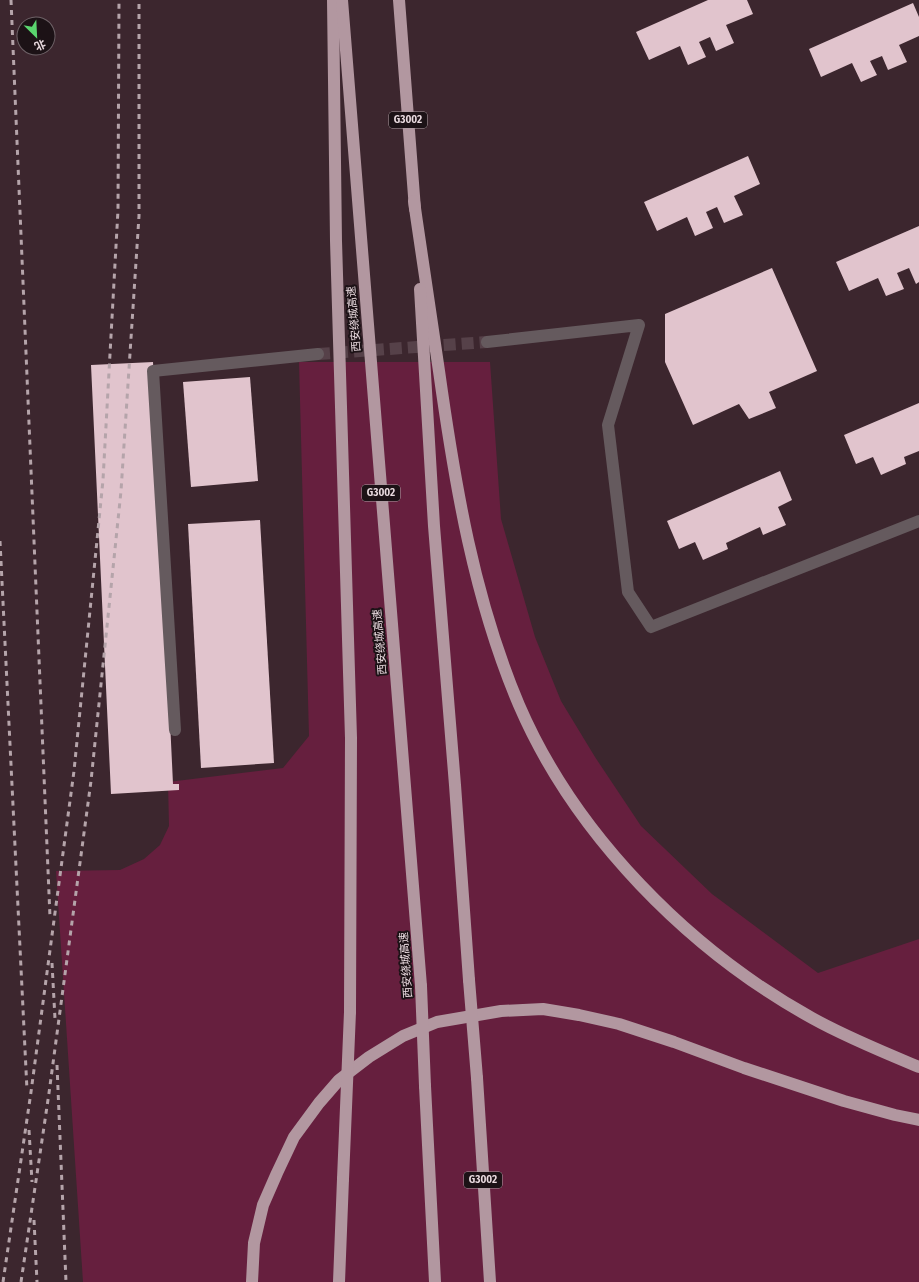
<svg xmlns="http://www.w3.org/2000/svg" width="919" height="1282" viewBox="0 0 919 1282" font-family="'Fira Sans','Noto Sans SC',sans-serif">
	<style>
		.green { fill: #661f3e }
		.building { fill: #e1c4cd }
		.lines { fill: none; stroke-linecap: round; stroke-linejoin: round }
		.minor-tunnel { stroke: #564149; stroke-width: 12; stroke-dasharray: 12 6; stroke-linecap: butt }
		.minor { stroke: #655a5e; stroke-width: 12 }
		.highway { stroke: #b297a0; stroke-width: 12 }
		.rail { stroke: #b5a4aa; stroke-width: 3; stroke-dasharray: 5 5; stroke-linecap: butt }
		.highway-bridge { stroke: #b297a0; stroke-width: 12 }
		.labels { text-anchor: middle; dominant-baseline: central; stroke-width: 4; stroke-linejoin: round; paint-order: stroke }
		.shield { fill: #1c1216; stroke: #ac9fa3; stroke-width: 1 }
		.shield-label { font-size: 10px; font-weight: bold; fill: #eadbe0 }
		.street-label { font-size: 11px; fill: #eadbe0; stroke: #1c1216 }
	</style>
	<rect width="100%" height="100%" fill="#3c262e"/>
	<path class="green" d="M299,362h191l11,157 34,118 26,64 34,56 46,69 71,68 106,79 101,-34v343h-836l-27,-411 64,-1 24,-11 16,-14 9,-19 -1,-44 115,-14 26,-32z"/>
	<g class="building">
		<path d="M708,0h39l6,14 -27,11 8,18 -18,8 -6,-14 -11,5 7,15 -18,8 -8,-19 -31,14 -13,-28z"/>
		<path d="M913,3l6,14v19l-20,9 8,17 -19,8 -6,-14 -12,5 7,14 -16,7 -9,-19 -31,14 -12,-28z"/>
		<path d="M748,156l12,28 -26,12 9,19 -19,8 -7,-16 -11,5 7,16 -18,8 -8,-19 -30,14 -13,-29z"/>
		<path d="M919,226v56l-3,2 -7,-16 -12,5 7,16 -18,7 -8,-18 -29,13 -13,-29z"/>
		<path d="M772,268l45,103 -48,21 7,16 -27,11 -10,-15 -46,21 -28,-63v-48z"/>
		<path d="M153,362l20,422h6v6l-68,4 -20,-429z"/>
		<path d="M250,377l8,104 -67,6 -8,-105z"/>
		<path d="M919,403v48l-15,6 2,7 -25,11 -8,-18 -17,7 -12,-29z"/>
		<path d="M780,471l12,29 -14,7 8,18 -23,10 -3,-8 -34,16 2,6 -25,11 -8,-18 -16,7 -12,-28z"/>
		<path d="M260,520l14,243 -73,5 -13,-244z"/>
	</g>
	<g class="lines">
		<path class="minor-tunnel" d="M318,354l169,-12"/>
		<g class="minor">
			<path d="M487,342l152,-17 -31,100 20,167 23,35 268,-106"/>
			<path d="M175,730l-22,-359 165,-17"/>
		</g>
		<g class="highway">
			<path d="M333,0l3,241 15,497 -1,274"/>
			<path d="M342,0l79,986"/>
			<path d="M399,0l16,209"/>
			<path d="M414,201c8,57 17,114 25,170 16,114 35,228 80,334 56,130 170,245 293,313 34,19 71,34 107,49"/>
			<path d="M420,289l14,237 21,259 14,195"/>
			<path d="M477,1078l13,204"/>
			<path d="M425,1086l10,196"/>
			<path d="M252,1282l2,-39 9,-38 14,-32 17,-36 25,-34 20,-23 30,-23 34,-21 34,-14 64,-11 42,-2 36,6 40,9 55,18 70,26 100,33 51,14 24,5"/>
			<path d="M339,1282l4,-103"/>
		</g>
		<g class="rail">
			<path d="M11,0l39,917"/>
			<path d="M0,541l27,549"/>
			<path d="M52,963l3,56"/>
			<path d="M57,1065l9,217"/>
			<path d="M29,1130l3,52"/>
			<path d="M34,1220l3,62"/>
			<path d="M3,1282l28,-190 43,-321 29,-291 15,-270 1,-210"/>
			<path d="M21,1282l28,-189 42,-312 30,-290 18,-275v-216"/>
		</g>
		<g class="highway-bridge">
			<path d="M469,980l8,98"/>
			<path d="M421,986l4,100"/>
			<path d="M343,1179l7,-167"/>
		</g>
	</g>
	<g class="labels">
		<g class="shield">
			<rect x="389" y="112" width="38" height="16" rx="3"/>
			<rect x="362" y="485" width="38" height="16" rx="3"/>
			<rect x="464" y="1172" width="38" height="16" rx="3"/>
		</g>
		<g class="shield-label">
			<text x="408" y="120">G3002</text>
			<text x="381" y="493">G3002</text>
			<text x="483" y="1180">G3002</text>
		</g>
		<g class="street-label">
			<text transform="translate(354 319) rotate(-95)">西安绕城高速</text>
			<text transform="translate(380 642) rotate(-95)">西安绕城高速</text>
			<text transform="translate(406 965) rotate(-94)">西安绕城高速</text>
		</g>
	</g>
	<g transform="translate(36 36) rotate(156)"><circle r="19" fill="#1c1216" stroke="#6e6267"/>
	<path d="M0-3L7 15L0 10L-7 15Z" fill="#5ad56e"/>
	<text y="-6" font-size="11" font-weight="bold" text-anchor="middle" fill="#eadbe0">北</text>
	</g>
</svg>
